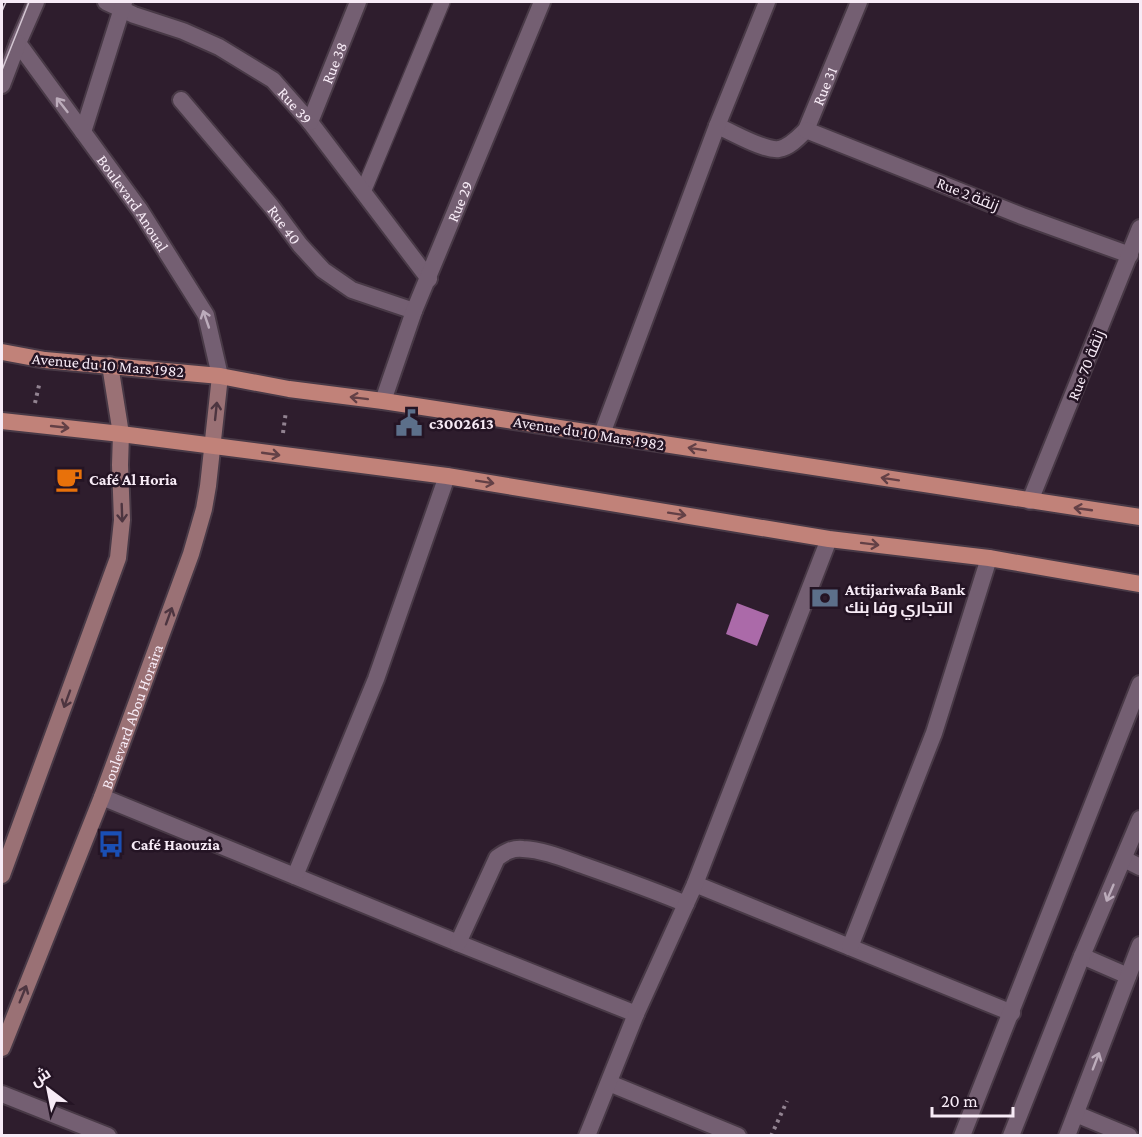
<svg xmlns="http://www.w3.org/2000/svg" width="1142" height="1137" viewBox="0 0 1142 1137" font-family="'Crimson Pro',Cairo,serif">
	<style>
		.building { fill: #ab6aa9 }
		.lines { fill: none; stroke-linecap: round; stroke-linejoin: round }
		.service-casing { stroke: #483946; stroke-width: 18 }
		.minor-casing { stroke: #483946; stroke-width: 20 }
		.tertiary-casing { stroke: #483946; stroke-width: 20 }
		.secondary-casing { stroke: #483946; stroke-width: 20 }
		.primary-casing { stroke: #483946; stroke-width: 20 }
		.path { stroke: #928391; stroke-width: 4; stroke-dasharray: 3 4.5; stroke-linecap: butt }
		.service { stroke: #745f72; stroke-width: 15 }
		.minor { stroke: #745f72; stroke-width: 16 }
		.tertiary { stroke: #745f72; stroke-width: 16 }
		.secondary { stroke: #9a7175; stroke-width: 16 }
		.primary { stroke: #c18279; stroke-width: 16 }
		.tram { stroke: #d3c6d2; stroke-width: 1.5 }
		.oneway { stroke: #bcacbb }
		.oneway2 { stroke: #634046 }
		.oneway3 { stroke: #4d3540 }
		.labels { text-anchor: middle; dominant-baseline: central; stroke-width: 5; stroke-linejoin: round; paint-order: stroke }
		.street-label { font-size: 16px; fill: #f7ebf6; stroke: #241424 }
		.poi-label { font-size: 16px; font-weight: bold; fill: #f7ebf6; stroke: #241424; text-anchor: start }
	</style>
	<rect width="100%" height="100%" fill="#2e1d2d"/>
	<path class="building" d="M737,603l32,12 -12,31 -31,-12z"/>
	<g class="lines">
		<defs>
			<path id="service" d="M363,192l79,-190"/>
			<g id="minor">
				<path id="s1" d="M106,2l28,13 49,16 36,16 54,33 37,42 119,157"/>
				<path id="s2" d="M181,100l90,106 29,39 23,25 29,20 62,21"/>
				<path id="s3" d="M310,122l48,-120"/>
				<path id="s4" d="M717,126c16,6 46,25 62,23 11,-2 20,-12 27,-19l53,-128"/>
				<path d="M806,130l216,86 108,39"/>
				<path d="M83,132l41,-130"/>
				<path id="s5" d="M383,401l31,-90 128,-309"/>
				<path d="M602,434l115,-308 50,-124"/>
				<path d="M1030,501l110,-273"/>
				<path d="M102,797l356,146 178,71"/>
				<path d="M1124,859l16,8"/>
				<path d="M295,876l81,-197 71,-203"/>
				<path d="M695,884l317,129"/>
				<path d="M458,943l39,-85c8,-6 15,-10 26,-9 21,1 42,10 62,17 34,12 68,24 101,38"/>
				<path d="M850,947l84,-214 55,-175"/>
				<path d="M1082,956l46,20"/>
				<path d="M609,1083l129,53"/>
				<path d="M2,1094l106,42"/>
				<path d="M1076,1114l53,22"/>
				<path d="M587,1136l49,-122 59,-130 134,-345"/>
				<path d="M962,1136l178,-452"/>
				<path d="M1011,1136l71,-180 58,-137"/>
				<path d="M1067,1136l73,-191"/>
			</g>
			<g id="tertiary">
				<path id="s6" d="M36,2l-18,41 122,167 66,105 14,61"/>
				<path d="M2,85l16,-42"/>
			</g>
			<g id="secondary">
				<path d="M2,875l116,-317 4,-38 -2,-55 1,-31 -11,-69"/>
				<path id="s7" d="M2,1048l100,-251 89,-243 13,-45 4,-23 12,-110"/>
			</g>
			<g id="primary">
				<path d="M2,352l43,8 175,16 69,13 94,12 757,116"/>
				<path d="M2,421l119,13 326,42 382,63 160,19 151,26"/>
			</g>
		</defs>
		<use href="#service" class="service-casing"/>
		<use href="#minor" class="minor-casing"/>
		<use href="#tertiary" class="tertiary-casing"/>
		<use href="#secondary" class="secondary-casing"/>
		<use href="#primary" class="primary-casing"/>
		<g class="path">
			<path d="M35,403l5,-22"/>
			<path d="M283,433l3,-22"/>
			<path d="M771,1136l16,-35"/>
		</g>
		<use href="#service" class="service"/>
		<use href="#minor" class="minor"/>
		<use href="#tertiary" class="tertiary"/>
		<use href="#secondary" class="secondary"/>
		<use href="#primary" class="primary"/>
		<g class="tram">
			<path d="M2,11l4,-9"/>
			<path d="M2,70l27,-68"/>
		</g>
	</g>
	<defs><path id="oneway-shaft" d="M-6 0H5M1.5-3L5.5 0L1.5 3" fill="none" stroke-width="1.6" stroke-linecap="round" stroke-linejoin="round" transform="scale(1.5)"/></defs>
	<g class="oneway">
		<use href="#oneway-shaft" transform="translate(62 105) rotate(-128)"/>
		<use href="#oneway-shaft" transform="translate(206 319) rotate(-109)"/>
		<use href="#oneway-shaft" transform="translate(1110 893) rotate(113)"/>
		<use href="#oneway-shaft" transform="translate(1096 1061) rotate(-69)"/>
	</g>
	<g class="oneway2">
		<use href="#oneway-shaft" transform="translate(359 398) rotate(-173)"/>
		<use href="#oneway-shaft" transform="translate(60 427) rotate(6)"/>
		<use href="#oneway-shaft" transform="translate(697 449) rotate(-171)"/>
		<use href="#oneway-shaft" transform="translate(271 454) rotate(8)"/>
		<use href="#oneway-shaft" transform="translate(890 479) rotate(-171)"/>
		<use href="#oneway-shaft" transform="translate(485 482) rotate(9)"/>
		<use href="#oneway-shaft" transform="translate(1083 509) rotate(-172)"/>
		<use href="#oneway-shaft" transform="translate(677 514) rotate(9)"/>
		<use href="#oneway-shaft" transform="translate(870 544) rotate(7)"/>
	</g>
	<g class="oneway3">
		<use href="#oneway-shaft" transform="translate(216 411) rotate(-84)"/>
		<use href="#oneway-shaft" transform="translate(122 513) rotate(88)"/>
		<use href="#oneway-shaft" transform="translate(169 616) rotate(-70)"/>
		<use href="#oneway-shaft" transform="translate(67 699) rotate(110)"/>
		<use href="#oneway-shaft" transform="translate(23 994) rotate(-68)"/>
	</g>
	<defs>
		<symbol id="civic-bare" viewBox="-9 -9 18 18"><path d="M-.6-6.5H3V-4.5H.6V-3L4-1V1h2V6H-6V1h2V-1L-.6-3ZM-1.2 2.5V6h2.4V2.5Z" fill="#5c6f8a" stroke="#241424" stroke-width="2.5" paint-order="stroke"/></symbol>
		<symbol id="cafe-bare" viewBox="-9 -9 18 18"><path d="M-5.5-4.5H6V0H3Q3 3.5 0 3.5H-2.5Q-5.5 3.5-5.5 0ZM3-3.2v2h1.7v-2ZM-6 4.5H4V6H-6Z" fill="#e8710a" stroke="#241424" stroke-width="2.5" paint-order="stroke"/></symbol>
		<symbol id="bank-bare" viewBox="-9 -9 18 18"><path d="M-6-4H6V4H-6ZM0-2.3a2.3 2.3 0 1 0 0 4.6a2.3 2.3 0 1 0 0-4.6Z" fill="#5c6f8a" stroke="#241424" stroke-width="2.5" paint-order="stroke"/></symbol>
		<symbol id="bus-bare" viewBox="-9 -9 18 18"><path d="M-5-6H5V4H4V6H2V4H-2V6H-4V4H-5ZM-3.5-4V0h7V-4ZM-3.5 1.2v1.5H-2V1.2ZM2 1.2v1.5H3.5V1.2Z" fill="#1a4fb4" stroke="#241424" stroke-width="2.5" paint-order="stroke"/></symbol>
	</defs>
	<g fill-rule="evenodd">
		<use href="#civic-bare" x="390" y="404" width="38" height="38"/>
		<use href="#cafe-bare" x="50" y="460" width="38" height="38"/>
		<use href="#bank-bare" x="806" y="579" width="38" height="38"/>
		<use href="#bus-bare" x="92" y="825" width="38" height="38"/>
	</g>
	<g class="labels">
		<g class="street-label">
			<text stroke="none"><textPath href="#s3" startOffset="64">Rue 38</textPath></text>
			<text stroke="none"><textPath href="#s4" startOffset="148">Rue 31</textPath></text>
			<text stroke="none"><textPath href="#s1" startOffset="219">Rue 39</textPath></text>
			<text transform="translate(968 194) rotate(22)">Rue 2 زنقة</text>
			<text stroke="none"><textPath href="#s5" startOffset="214">Rue 29</textPath></text>
			<text stroke="none"><textPath href="#s6" startOffset="242">Boulevard Anoual</textPath></text>
			<text stroke="none"><textPath href="#s2" startOffset="162">Rue 40</textPath></text>
			<text transform="translate(108 365) rotate(5)">Avenue du 10 Mars 1982</text>
			<text transform="translate(1086 365) rotate(-68)">Rue 70 زنقة</text>
			<text transform="translate(589 433) rotate(9)">Avenue du 10 Mars 1982</text>
			<text stroke="none"><textPath href="#s7" startOffset="356">Boulevard Abou Horaira</textPath></text>
		</g>
		<g class="poi-label">
			<text x="429" y="423">c3002613</text>
			<text x="89" y="479">Café Al Horia</text>
			<text x="845" y="589">Attijariwafa Bank<tspan x="845" dy="18">التجاري وفا بنك</tspan></text>
			<text x="131" y="844">Café Haouzia</text>
		</g>
	</g>
	<rect width="1142" height="1137" fill="none" stroke="#f7ebf6" stroke-width="6"/>
	<g transform="translate(48 1089) rotate(328)" stroke="#241424" stroke-width="4.5" paint-order="stroke">
	<path d="M0-4.5L10 22L0 15L-10 22Z" fill="#f7ebf6"/>
	<text y="-9" font-size="16" font-weight="bold" text-anchor="middle" fill="#f7ebf6">ش</text>
	</g>
	<path d="M932 1107v9h81v-9" fill="none" stroke="#f7ebf6" stroke-width="3"/>
	<text x="941" y="1107" font-size="18" fill="#f7ebf6" stroke="#241424" stroke-width="4.5" paint-order="stroke">20 m</text>
</svg>
